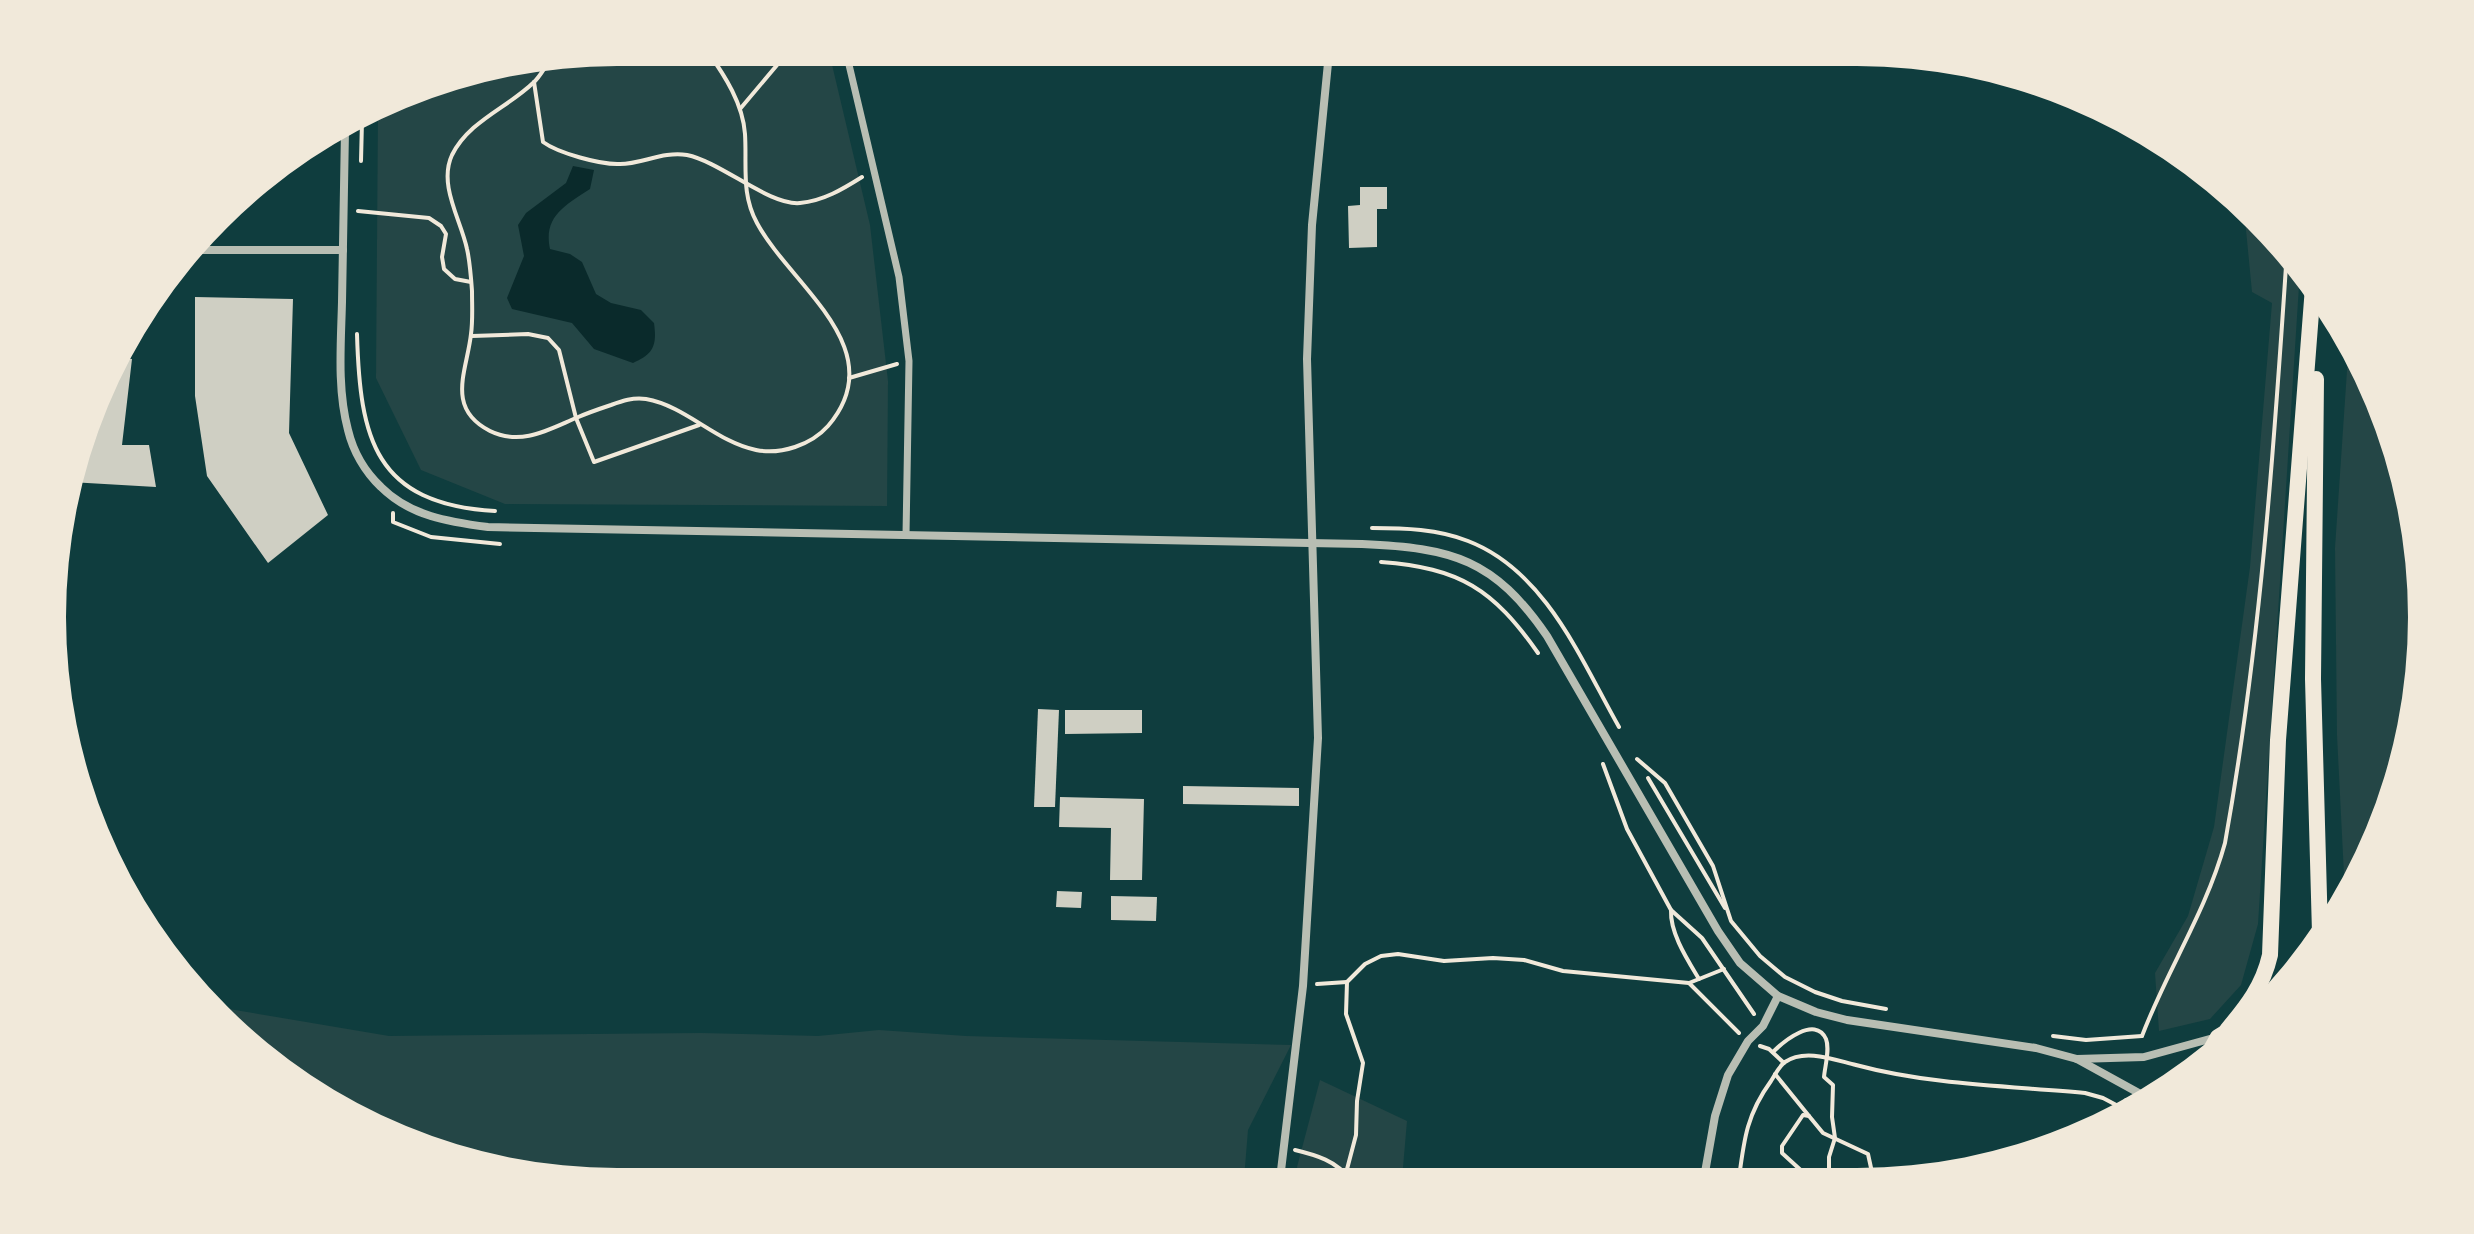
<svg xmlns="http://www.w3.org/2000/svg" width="2474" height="1234" viewBox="0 0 2474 1234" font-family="'Source Sans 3',sans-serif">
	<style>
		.green { fill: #244646 }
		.water { fill: #0a2a2b }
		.building { fill: #cfcfc3 }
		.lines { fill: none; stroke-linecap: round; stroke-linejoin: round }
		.path { stroke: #f1e9da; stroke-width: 4 }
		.pedestrian { stroke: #b8beb3; stroke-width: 7 }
		.minor { stroke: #b8beb3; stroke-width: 8 }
		.secondary { stroke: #f1e9da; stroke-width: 16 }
	</style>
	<rect width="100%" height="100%" fill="#0f3d3e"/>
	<g class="green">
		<path d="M617,52h212l41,173 18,156 -1,125 -382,-2 -84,-34 -45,-92 2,-265 57,-31z"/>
		<path d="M2244,209l37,35 19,26 -42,654 -17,61 -31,34 -51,12 -4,-58 33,-57 26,-89 36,-260 22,-264 -20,-11z"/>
		<path d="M2349,341l43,94 25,108 4,110 -18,110 -39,103 -19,29 -8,-160 -2,-187z"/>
		<path d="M212,1009h17l160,27 312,-3 117,3 61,-6 87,6 325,9 -43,85 -4,49 -664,2 -109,-18 -103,-39 -151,-108z"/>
		<path d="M1320,1080l87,41 -5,58h-103l-2,-12z"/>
	</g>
	<path class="water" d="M573,166l21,4 -4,19c-24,16 -47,27 -40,60l20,5 12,8 14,32 15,9 30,7 13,13c3,22 0,31 -21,40l-39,-14 -22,-26 -60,-14 -5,-11 17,-42 -6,-31 8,-12 40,-30z"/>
	<g class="building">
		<path d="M1360,187h27v22h-10v38l-28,1 -1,-42 12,-1z"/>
		<path d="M195,297l98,2 -4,134 39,82 -60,48 -61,-87 -12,-80z"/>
		<path d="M118,358l14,1 -10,86h27l7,42 -86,-5 25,-82z"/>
		<path d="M1038,709l21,1 -4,97h-21z"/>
		<path d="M1065,710h77v23l-77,1z"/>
		<path d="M1183,786l116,2v18l-116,-2z"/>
		<path d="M1060,797l84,2 -2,81h-32l1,-52 -52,-1z"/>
		<path d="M1057,891l25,1 -1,16 -25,-1z"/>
		<path d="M1111,896l46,1 -1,24 -45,-1z"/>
	</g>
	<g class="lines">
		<g class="path">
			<path d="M548,63c-5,7 -9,15 -15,20 -26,25 -64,38 -81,72 -14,30 9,65 15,94 3,13 4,28 5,42 0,15 1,29 -1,43 -4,37 -26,74 19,97 31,15 58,-1 86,-13 11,-5 23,-9 35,-13 11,-4 22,-8 35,-6 40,7 70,43 110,51 25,5 55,-5 72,-24 66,-77 -38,-141 -71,-203 -16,-29 -10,-57 -12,-89 -2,-30 -20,-58 -37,-82"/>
			<path d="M534,82l9,60c15,11 58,23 77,22 22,0 43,-13 67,-9 34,7 83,51 113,48 23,-2 43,-14 62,-26"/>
			<path d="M740,109l48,-57"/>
			<path d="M361,161l1,-40"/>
			<path d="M358,211l71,7 12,8 5,8 -4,23 2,12 11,10 16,3"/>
			<path d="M357,334c3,104 17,170 138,177"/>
			<path d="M472,336l56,-2 20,4 11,12 17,68 18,44 105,-37"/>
			<path d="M849,378l48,-14"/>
			<path d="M393,513v9l38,15 69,7"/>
			<path d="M1372,528c32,0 66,1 96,13 78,30 113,119 151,186"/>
			<path d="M1381,562c79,6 112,27 157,91"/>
			<path d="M1637,759l28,24 48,83 18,55 29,35 25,21 30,15 27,9 44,8"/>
			<path d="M1603,764l24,65 44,81 31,28 52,76"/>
			<path d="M1648,778l77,130"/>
			<path d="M1671,910c-1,23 16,49 28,69"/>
			<path d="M1689,983l35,-14"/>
			<path d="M1317,984l30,-2"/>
			<path d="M2053,1036l33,4 56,-4"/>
			<path d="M2142,1036c25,-66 64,-124 83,-193 35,-195 49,-394 62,-592"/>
			<path d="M1760,1046l9,3 15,14"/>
			<path d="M1773,1052c10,-10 42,-37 53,-13 4,10 -1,27 -2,38l9,8 -1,32 3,21 -6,19v20"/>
			<path d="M1775,1074l34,42"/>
			<path d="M2123,1110l-3,-2 6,-8"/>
			<path d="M1295,1150c21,5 42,11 54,29"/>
			<path d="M1346,1173l10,-38 1,-34 6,-38 -17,-49 1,-32 18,-18 16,-8 17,-2 46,7 49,-3 31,2 39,11 126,12 50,50"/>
			<path d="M1739,1178c5,-39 8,-64 32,-97 4,-6 8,-15 14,-19 20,-14 50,-2 71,3 74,20 154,21 229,28l18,5 17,9"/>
			<path d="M1805,1178v-4l-23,-21v-7l21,-31 6,1 14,17 45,21 5,23"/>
		</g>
		<path class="pedestrian" d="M846,52l53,225 10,84 -3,174"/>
		<g class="minor">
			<path d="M345,130c-1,57 -2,114 -3,172 -1,41 -5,87 6,128 5,21 17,42 33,57 29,29 68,35 107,40l874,17c91,4 132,15 185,92l171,295 22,32 38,33 38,16 31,8 189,28 41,11 69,38"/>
			<path d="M197,250h146"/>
			<path d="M2077,1059l67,-2 73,-20"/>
			<path d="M1704,1178l11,-62 13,-41 20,-34 15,-15 15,-30"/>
			<path d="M1280,1179l23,-193 15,-248 -11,-379 5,-134 17,-172"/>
		</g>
		<g class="secondary">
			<path d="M2316,379l-3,300 7,254"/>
			<path d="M2227,1030c20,-24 36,-44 43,-75l8,-215 35,-453"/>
			<path d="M2203,1064l15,-27 39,-24"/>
		</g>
	</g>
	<path d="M0 0H2474V1234H0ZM617 66H1857A551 551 0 0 1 2408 617V617A551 551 0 0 1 1857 1168H617A551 551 0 0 1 66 617V617A551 551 0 0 1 617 66Z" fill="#f1e9da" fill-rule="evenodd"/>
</svg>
